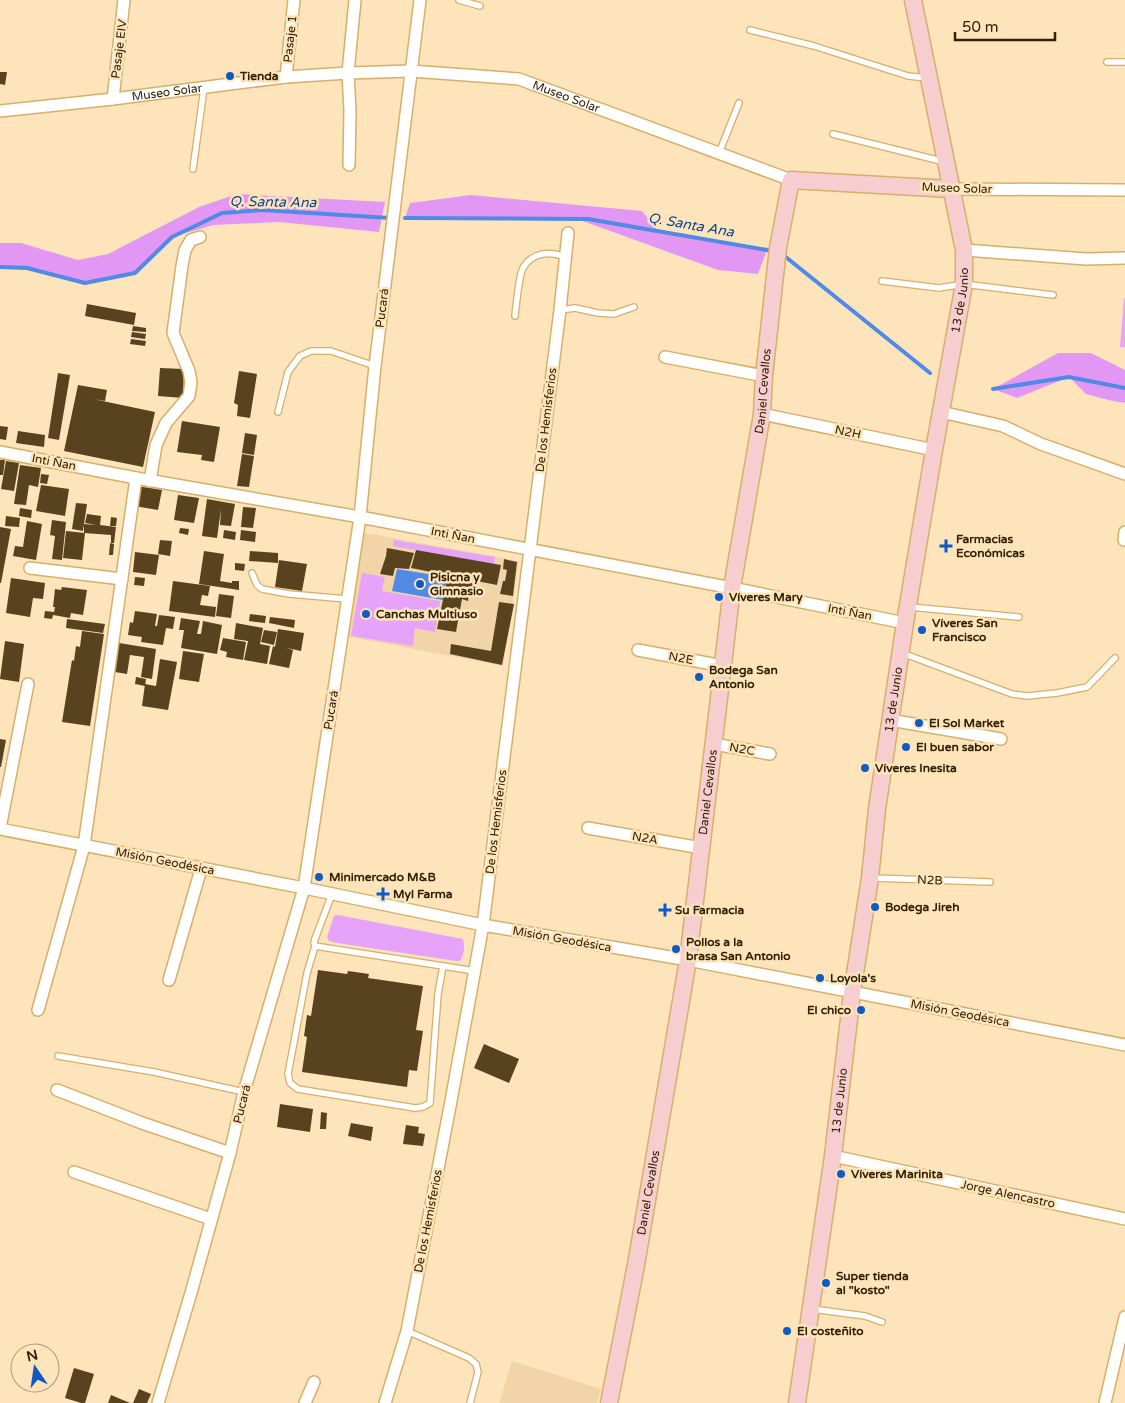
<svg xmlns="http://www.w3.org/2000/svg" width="1125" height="1403" viewBox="0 0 1125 1403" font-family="'Varela Round',sans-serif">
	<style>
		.built { fill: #f1d5a9 }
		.green { fill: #e7a2f9 }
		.forest { fill: #e297f5 }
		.water { fill: #4f8ae5 }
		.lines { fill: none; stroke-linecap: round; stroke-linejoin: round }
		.stream { stroke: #4f8ae5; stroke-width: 4 }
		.building { fill: #59431e }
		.lane-casing { stroke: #d8ae68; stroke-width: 8 }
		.street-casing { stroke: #d8ae68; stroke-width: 14 }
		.secondary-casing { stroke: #d8ae68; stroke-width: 19 }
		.lane { stroke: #fff; stroke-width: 5.5 }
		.street { stroke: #fff; stroke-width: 11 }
		.secondary { stroke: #f7ced0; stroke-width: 16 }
		.poi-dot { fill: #105ac4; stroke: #fee4bb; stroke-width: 2 }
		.labels { text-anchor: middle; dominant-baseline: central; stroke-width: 5; stroke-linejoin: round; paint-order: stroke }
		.street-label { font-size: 12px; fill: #312103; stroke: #fee4bb }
		.poi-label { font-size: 12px; font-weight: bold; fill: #312103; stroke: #fee4bb; text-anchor: start }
		.water-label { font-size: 14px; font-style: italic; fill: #0c4495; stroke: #fee4bb }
	</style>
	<rect width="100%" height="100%" fill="#fee4bb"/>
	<g class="built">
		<path d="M360,532l159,29 -16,105 -158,-30z"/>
		<path d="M512,1361l89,28 -4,14h-98z"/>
	</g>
	<g class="green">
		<path d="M1124,298h1v49h-5z"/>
		<path d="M394,540l101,17 -1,7 -101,-18z"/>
		<path d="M362,573l23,4 -3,14 58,10 -5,31 -20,-4 -2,18 -62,-10z"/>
		<path d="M338,915l125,24c2,7 1,16 -3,22h-4l-119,-18 -8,-2 -2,-4 7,-21z"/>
	</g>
	<g class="forest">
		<path d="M237,194l148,8 -6,30 -100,-10 -66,3 -41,12 -37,36 -50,10 -58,-15 -27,-1v-24h21l57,17 30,-6 91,-47z"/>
		<path d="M471,195l171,16 16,20 109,19 -9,24 -40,-4 -141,-51 -172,-1 5,-15z"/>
		<path d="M1058,353h33l34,17v33l-17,-3 -22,-6 -17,-17 -52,21 -24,-9z"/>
	</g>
	<path class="water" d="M397,569l50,8 -4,23 -51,-9z"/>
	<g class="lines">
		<g class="stream">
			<path d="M405,218l183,1 185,32"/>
			<path d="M782,254l148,119"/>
			<path d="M0,267l27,1 58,15 50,-10 37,-36 50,-24 40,-3 128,8"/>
			<path d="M993,389l76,-12 56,11"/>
		</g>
	</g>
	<g class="building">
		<path d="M0,72h7l-2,13 -5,-1z"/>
		<path d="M87,304l49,9 -2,12 -49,-9z"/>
		<path d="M133,326l13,2v4l-14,-1z"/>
		<path d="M132,332l14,2 -1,5 -14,-2z"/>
		<path d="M131,339l15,2 -1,5 -15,-2z"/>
		<path d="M160,368l24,1 -1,29 -25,-2z"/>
		<path d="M239,371l18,3 -7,44 -13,-2 1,-11 -4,-2z"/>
		<path d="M58,373l12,2 -11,65 -11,-2z"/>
		<path d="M78,385l29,5 -2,11 -12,-2 62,13 -12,55 -79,-16z"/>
		<path d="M182,421l38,6 -6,35 -13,-2 1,-5 -25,-3z"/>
		<path d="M0,426l8,1 -2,13 -6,-1z"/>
		<path d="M18,431l27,4 -1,12 -28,-4z"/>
		<path d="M245,433l12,2 -3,20 -12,-2z"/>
		<path d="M242,454l12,2 -5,31 -12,-1z"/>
		<path d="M0,460h5l-2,15h-3z"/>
		<path d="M6,461l13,2 -5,28 -13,-2z"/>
		<path d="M20,465l21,3 -3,19 -9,-2 -3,20 -12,-1z"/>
		<path d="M41,474l8,1 -2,9 -7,-1z"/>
		<path d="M41,485l28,4 -4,27 -29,-5z"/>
		<path d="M137,486l25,4 -4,20 -24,-4z"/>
		<path d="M178,495l21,3 -5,25 -20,-3z"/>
		<path d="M207,499l28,5 -4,22 -11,-1 1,-16 -4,29 -15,-2z"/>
		<path d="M76,503l11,1 -4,27 -11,-2z"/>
		<path d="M243,507l13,1 -3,20 -12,-1z"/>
		<path d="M20,508l12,2 -1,8 -12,-2z"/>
		<path d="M87,514l14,2 -1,9 16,2 -2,16h-3v-8l-27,-2v-9l12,1 -11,-2z"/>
		<path d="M6,516l14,2 -1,9 -14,-1z"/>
		<path d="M111,517l6,1 -1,8h-6z"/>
		<path d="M52,520l14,2 -4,38 -10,-1 3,-23 -5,-1z"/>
		<path d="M27,521l15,3 -6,36 -23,-4 2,-10 8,1z"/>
		<path d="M0,527l11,2 -10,54h-1z"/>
		<path d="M180,528l9,1 -1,6 -9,-2z"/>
		<path d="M224,530l12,2 -1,8 -12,-2z"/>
		<path d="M241,530l15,2 -1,10 -15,-2z"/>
		<path d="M66,531l19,2 -3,27 -19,-2z"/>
		<path d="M160,540l12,1 -2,15 -12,-2z"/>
		<path d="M110,543l4,1 -1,11h-4z"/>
		<path d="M387,548l27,5 -5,16 -14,-1 -2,8 -13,-2 6,-18z"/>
		<path d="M416,550l85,15 -4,20 -86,-17z"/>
		<path d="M204,551l20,3 -4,27 12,2v-2h7v9l-40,-6z"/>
		<path d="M250,551l28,2v10l-29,-2z"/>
		<path d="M135,552l24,3 -3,20 -23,-3z"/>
		<path d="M504,559l13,3 -4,34 -13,-2 3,-13h2l2,-11 -4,-1z"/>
		<path d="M279,560l28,4 -5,27 -27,-4z"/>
		<path d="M235,563l10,1 -1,7 -9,-1z"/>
		<path d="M135,577l10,1 -1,8 -10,-1z"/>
		<path d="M11,578l34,5 -2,16 -10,-1 -3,19 -24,-4z"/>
		<path d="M447,580l31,4 -1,9 -8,-1 -1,9 -6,-2 -6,33 -19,-3z"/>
		<path d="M173,581l37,5 -2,10 -6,-1 -2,10 16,2 -1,10 -46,-6z"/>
		<path d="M62,587l25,3 -4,25 -12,-2 -1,5 -17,-3 -1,4 -8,-1 1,-7 9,1 1,-5h-2l2,-18 6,1z"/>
		<path d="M219,594l15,2 -3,22 -15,-2z"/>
		<path d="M499,602l15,2 -12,61 -52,-11 1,-10 40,7z"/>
		<path d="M135,611l22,3 -2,12h2l2,-11 16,2 -2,12 -7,-1 -3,17 -22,-3 1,-5 -14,-2 2,-13 3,1z"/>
		<path d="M250,614l16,2 -1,7 -16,-2z"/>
		<path d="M270,617l25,3 -1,8 -25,-5z"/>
		<path d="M181,618l19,3 -3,13h4l2,-13 19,4 -5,29 -36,-6 3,-18h-5z"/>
		<path d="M67,619l38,5 -2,9 -37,-5z"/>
		<path d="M236,623l27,5 -3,16 10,2 -3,18 -23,-4 4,-19 -14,-2z"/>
		<path d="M278,629l26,4 -3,18 -14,-3 6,2 -4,18 -20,-4 4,-18 2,1z"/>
		<path d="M264,630l13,2 -3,13 -13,-3z"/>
		<path d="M82,631l22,3 -14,92 -28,-4 10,-62 2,1 2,-15 4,1z"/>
		<path d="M223,638l23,4 -3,18 -17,-3 1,-5 -7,-2z"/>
		<path d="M5,641l19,3 -5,38 -19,-3z"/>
		<path d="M119,643l37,6 -4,30 -11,-2 3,-20 -14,-2 -3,19 -12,-2z"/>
		<path d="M183,651l21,3 -5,28 -20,-3z"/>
		<path d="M160,659l17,3 -9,48 -26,-4 3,-22 11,2z"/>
		<path d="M136,677l10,2 -1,7 -10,-2z"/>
		<path d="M0,739l6,1 -5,27h-1z"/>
		<path d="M318,970l29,4 1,-3 21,3 -1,4 55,8 -7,44 7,1 -6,40 -8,-1 -2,17 -105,-15 5,-35 -3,-1 3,-21 4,1z"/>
		<path d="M484,1044l35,15 -10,24 -35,-15z"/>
		<path d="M280,1104l33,5 -3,23 -33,-5z"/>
		<path d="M321,1112l6,1 -1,16h-6z"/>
		<path d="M351,1123l22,4 -2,14 -23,-5z"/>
		<path d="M406,1125l13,2 -1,6 7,1 -2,12 -20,-2z"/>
		<path d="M74,1368l20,6 -9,29h-4l-16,-5z"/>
		<path d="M28,1383h19l-2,6z"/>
		<path d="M139,1389l12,5 -4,9h-14z"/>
		<path d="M111,1395l19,8h-22z"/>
	</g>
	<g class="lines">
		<defs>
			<g id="lane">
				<path d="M459,0l21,6"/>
				<path d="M750,30l64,16 94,30 20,2"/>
				<path d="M1107,62h18"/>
				<path d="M833,134l112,28"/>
				<path d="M719,153l20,-50"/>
				<path d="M193,169l11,-81"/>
				<path d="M882,281l57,7 25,-4 89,11"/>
				<path d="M560,310l15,-2 23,5 16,1 20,-7"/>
				<path d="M515,316c1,-10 4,-40 8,-48 9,-16 27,-17 42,-11"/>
				<path d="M278,412l10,-40 12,-16 11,-5h20l44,15"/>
				<path d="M252,573l5,12 5,4 27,5 58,5"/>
				<path d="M910,607l109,10"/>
				<path d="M902,653l110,41 15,2 30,-3 30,-6 28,-29"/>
				<path d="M873,878l117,4"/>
				<path d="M332,894l-17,45 -1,4 1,3 160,25"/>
				<path d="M315,946l-8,27 -19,101 2,9 8,6 117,19 8,-1 7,-4 8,-109 5,-28"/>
				<path d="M58,1056l96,16 90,20"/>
				<path d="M812,1309l53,7 17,6"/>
				<path d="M407,1331l62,27 7,6 2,8 -8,31"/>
			</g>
			<g id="street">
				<path d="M286,77l8,-77"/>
				<path d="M113,99l11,-99"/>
				<path id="s1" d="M0,111l113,-12 173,-22 62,-4 63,-2 108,8 272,101"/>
				<path d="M349,165l1,-54 -2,-38 7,-73"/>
				<path d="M951,189l174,1"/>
				<path d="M964,250l122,9 39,-1"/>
				<path d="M665,357l99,19"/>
				<path d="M941,412l62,14 38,18 84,30"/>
				<path d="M762,414l172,36"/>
				<path d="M0,452l136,26 224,39 372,71 173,35"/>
				<path d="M150,481l6,-36 10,-22 23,-27 2,-14 -2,-11 -16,-38 9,-67 3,-16 6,-10 9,-3"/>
				<path d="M1124,540l1,-8"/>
				<path d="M30,568l92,11"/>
				<path d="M638,650l85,16"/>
				<path d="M890,720l111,19"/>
				<path d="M714,744l56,10"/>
				<path d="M0,828l28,-144"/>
				<path d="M588,828l113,20"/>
				<path d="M0,829l304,59 179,37 205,35 437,85"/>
				<path d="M169,980l32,-111"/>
				<path d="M38,1010l46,-164 52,-368"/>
				<path d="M57,1090l85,33 88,30"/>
				<path d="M833,1156l292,63"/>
				<path d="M74,1172l137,47"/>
				<path d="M158,1403l33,-110 39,-140 14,-61 60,-204 56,-371 15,-151 45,-366"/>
				<path d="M305,1403l9,-21"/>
				<path d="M385,1403l22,-72 44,-230 32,-176 77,-615 8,-77"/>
				<path d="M1105,1403l20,-86"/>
			</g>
			<g id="secondary">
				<path id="s2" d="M609,1403l27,-138 52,-305 44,-372 30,-174 2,-38 14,-128 13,-68 160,9"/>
				<path id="s3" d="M797,1403l36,-247 19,-163 18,-115 7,-69 28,-186 29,-173 30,-166v-34l-51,-250"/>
			</g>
		</defs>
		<use href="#lane" class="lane-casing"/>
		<use href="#street" class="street-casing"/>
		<use href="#secondary" class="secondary-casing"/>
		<use href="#lane" class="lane"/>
		<use href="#street" class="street"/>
		<use href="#secondary" class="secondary"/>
	</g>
	<g class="poi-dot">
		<circle cx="230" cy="76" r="5"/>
		<path d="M943.5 538.5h5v5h5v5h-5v5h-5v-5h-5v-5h5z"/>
		<circle cx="420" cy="584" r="5"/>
		<circle cx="719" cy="597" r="5"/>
		<circle cx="366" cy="614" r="5"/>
		<circle cx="922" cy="630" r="5"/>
		<circle cx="699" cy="677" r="5"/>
		<circle cx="919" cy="723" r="5"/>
		<circle cx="906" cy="747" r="5"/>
		<circle cx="865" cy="768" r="5"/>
		<circle cx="319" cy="877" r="5"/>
		<path d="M380.5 886.5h5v5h5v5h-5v5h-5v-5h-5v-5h5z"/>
		<circle cx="875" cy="907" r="5"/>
		<path d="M662.5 902.5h5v5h5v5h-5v5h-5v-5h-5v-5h5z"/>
		<circle cx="676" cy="949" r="5"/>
		<circle cx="820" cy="978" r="5"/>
		<circle cx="861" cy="1010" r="5"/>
		<circle cx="841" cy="1174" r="5"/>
		<circle cx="826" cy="1283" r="5"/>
		<circle cx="787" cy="1331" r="5"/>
	</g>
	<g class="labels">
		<g class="street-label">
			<text transform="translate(290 39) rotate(-84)">Pasaje 1</text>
			<text transform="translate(119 49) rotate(-83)">Pasaje EIV</text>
			<text stroke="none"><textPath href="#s1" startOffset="168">Museo Solar</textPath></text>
			<text stroke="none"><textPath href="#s1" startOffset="572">Museo Solar</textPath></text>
			<text transform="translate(957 188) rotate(2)">Museo Solar</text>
			<text stroke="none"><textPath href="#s3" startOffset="1115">13 de Junio</textPath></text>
			<text transform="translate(382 308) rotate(-83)">Pucará</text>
			<text stroke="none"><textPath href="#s2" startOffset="1024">Daniel Cevallos</textPath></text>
			<text transform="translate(546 420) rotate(-83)">De los Hemisferios</text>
			<text transform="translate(848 432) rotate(12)">N2H</text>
			<text transform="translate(54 462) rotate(11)">Inti Ñan</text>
			<text transform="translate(453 535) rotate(11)">Inti Ñan</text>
			<text transform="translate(850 612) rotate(11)">Inti Ñan</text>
			<text transform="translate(681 658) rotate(10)">N2E</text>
			<text stroke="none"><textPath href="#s3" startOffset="710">13 de Junio</textPath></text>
			<text transform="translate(331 710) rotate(-81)">Pucará</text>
			<text transform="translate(742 749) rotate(10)">N2C</text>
			<text stroke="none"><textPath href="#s2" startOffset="619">Daniel Cevallos</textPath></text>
			<text transform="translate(496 822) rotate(-83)">De los Hemisferios</text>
			<text transform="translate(645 838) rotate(10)">N2A</text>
			<text transform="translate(165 861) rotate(11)">Misión Geodésica</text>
			<text transform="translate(930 880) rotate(2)">N2B</text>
			<text transform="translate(562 939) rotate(10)">Misión Geodésica</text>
			<text transform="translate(960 1013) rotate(11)">Misión Geodésica</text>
			<text stroke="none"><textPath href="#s3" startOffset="305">13 de Junio</textPath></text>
			<text transform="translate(242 1104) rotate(-76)">Pucará</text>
			<text stroke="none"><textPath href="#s2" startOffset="214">Daniel Cevallos</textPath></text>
			<text transform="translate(1008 1194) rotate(12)">Jorge Alencastro</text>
			<text transform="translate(428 1221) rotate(-79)">De los Hemisferios</text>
		</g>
		<g class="poi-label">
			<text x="240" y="76">Tienda</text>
			<text x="956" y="539">Farmacias<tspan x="956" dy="14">Económicas</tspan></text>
			<text x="430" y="577">Pisicna y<tspan x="430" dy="14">Gimnasio</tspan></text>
			<text x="729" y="597">Víveres Mary</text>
			<text x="376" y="614">Canchas Multiuso</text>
			<text x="932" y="623">Víveres San<tspan x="932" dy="14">Francisco</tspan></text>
			<text x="709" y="670">Bodega San<tspan x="709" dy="14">Antonio</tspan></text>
			<text x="929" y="723">El Sol Market</text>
			<text x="916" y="747">El buen sabor</text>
			<text x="875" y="768">Víveres Inesita</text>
			<text x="329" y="877">Minimercado M&amp;B</text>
			<text x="393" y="894">Myl Farma</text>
			<text x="885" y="907">Bodega Jireh</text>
			<text x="675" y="910">Su Farmacia</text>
			<text x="686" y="942">Pollos a la<tspan x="686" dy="14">brasa San Antonio</tspan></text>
			<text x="830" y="978">Loyola's</text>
			<text x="851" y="1010" text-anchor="end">El chico</text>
			<text x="851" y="1174">Víveres Marinita</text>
			<text x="836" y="1276">Super tienda<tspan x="836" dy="14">al "kosto"</tspan></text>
			<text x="797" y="1331">El costeñito</text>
		</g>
		<g class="water-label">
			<text transform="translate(273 202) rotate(1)">Q. Santa Ana</text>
			<text transform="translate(691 225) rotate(10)">Q. Santa Ana</text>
		</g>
	</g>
	<g transform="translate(35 1368) rotate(347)"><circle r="24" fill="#fee4bb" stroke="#ac9671"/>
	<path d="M0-4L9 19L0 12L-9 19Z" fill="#105ac4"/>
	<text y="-8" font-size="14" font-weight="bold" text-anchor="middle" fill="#312103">N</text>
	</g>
	<path d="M955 32v8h100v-8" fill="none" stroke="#312103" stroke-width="2.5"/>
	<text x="962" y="32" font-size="15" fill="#312103" stroke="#fee4bb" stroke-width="4" paint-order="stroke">50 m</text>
</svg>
